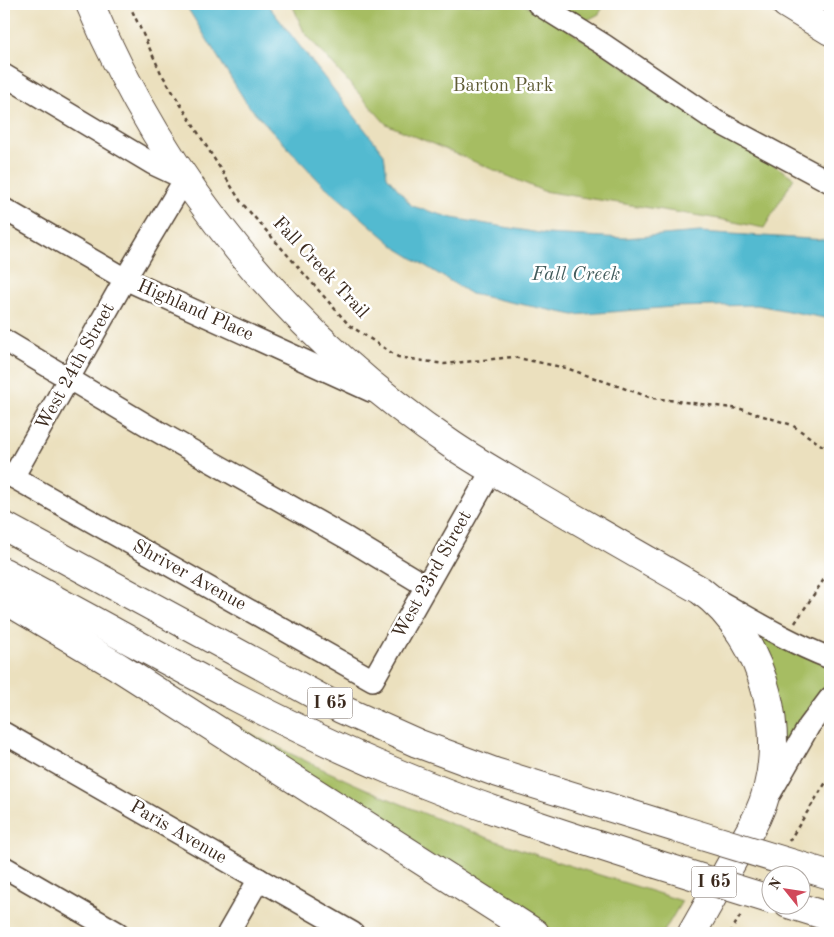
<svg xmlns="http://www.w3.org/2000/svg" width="834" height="937" viewBox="0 0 834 937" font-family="'Old Standard TT',serif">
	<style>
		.green { fill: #a6bd62; stroke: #707440 }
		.water { fill: #52bad0; stroke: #467277 }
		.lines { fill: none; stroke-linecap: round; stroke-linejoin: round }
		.minor-casing { stroke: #554536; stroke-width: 24 }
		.major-casing { stroke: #554536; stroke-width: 30 }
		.highway-casing { stroke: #554536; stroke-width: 30 }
		.path { stroke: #554536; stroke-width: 2.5; stroke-dasharray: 4 4; stroke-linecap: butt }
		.minor { stroke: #fff; stroke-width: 21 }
		.major { stroke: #fff; stroke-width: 28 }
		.highway { stroke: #fff; stroke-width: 28 }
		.highway-bridge-casing { stroke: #554536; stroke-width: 30; stroke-linecap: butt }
		.highway-bridge { stroke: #fff; stroke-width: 28 }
		.labels { text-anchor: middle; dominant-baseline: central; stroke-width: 5; stroke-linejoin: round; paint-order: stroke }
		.shield { fill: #fff; stroke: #766a62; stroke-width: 1 }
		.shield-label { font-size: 18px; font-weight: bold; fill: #3b2a1e }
		.park-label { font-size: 19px; fill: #605d36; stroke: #fff }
		.street-label { font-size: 19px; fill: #3b2a1e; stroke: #fff }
		.water-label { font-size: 20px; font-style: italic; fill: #435c5c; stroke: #fff }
	</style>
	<rect width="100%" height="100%" fill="#fff"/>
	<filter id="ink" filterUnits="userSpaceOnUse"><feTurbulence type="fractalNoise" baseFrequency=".02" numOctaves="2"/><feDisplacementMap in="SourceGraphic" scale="10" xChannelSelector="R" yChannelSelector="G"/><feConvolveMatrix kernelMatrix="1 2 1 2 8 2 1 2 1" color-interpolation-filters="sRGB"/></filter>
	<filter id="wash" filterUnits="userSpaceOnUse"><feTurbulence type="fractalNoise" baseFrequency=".0096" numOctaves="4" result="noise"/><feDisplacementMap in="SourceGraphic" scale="20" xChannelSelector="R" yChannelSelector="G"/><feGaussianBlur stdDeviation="1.12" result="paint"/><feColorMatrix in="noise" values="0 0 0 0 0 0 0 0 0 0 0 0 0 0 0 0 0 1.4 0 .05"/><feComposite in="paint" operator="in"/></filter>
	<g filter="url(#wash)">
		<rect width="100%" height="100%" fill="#ebe0be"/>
		<g class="green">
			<path d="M292,4h231l15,9 19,-9h48l-6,10 -31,16 226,148 -30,50 -45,-9 -176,-28 -157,-67 -82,-92z"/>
			<path d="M748,626l82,41v21l-51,73z"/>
			<path d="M223,719c86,46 176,87 268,120 63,23 127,41 191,62l-19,32h-116z"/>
		</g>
		<path class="water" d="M185,4h82l117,150 3,22 25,30 40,12 93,16 80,4 75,-6 126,8 4,2v77l-73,-14 -85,2 -98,8 -103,-21 -73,-45 -78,-67 -73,-78z"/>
	</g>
	<g filter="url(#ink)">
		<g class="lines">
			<defs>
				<g id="minor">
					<path d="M538,4l66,41 112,76 114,61"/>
					<path d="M4,75l149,89 32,15 -60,100 -112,198"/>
					<path d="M4,209l121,70 246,112"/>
					<path d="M4,340l146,87 195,110 81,49"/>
					<path d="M4,472l369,208 119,-210"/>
					<path d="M719,601c37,21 72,42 111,57"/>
					<path d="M4,733l349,200"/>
					<path d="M771,792l38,-66 21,-28"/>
					<path d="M4,867l114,66"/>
					<path d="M228,933l31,-54"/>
				</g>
				<g id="major">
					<path d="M90,4c75,178 202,333 362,441 34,23 70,42 105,63 47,27 95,55 143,82 66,48 93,153 57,227 -6,12 -13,24 -20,36 -15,27 -30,54 -45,80"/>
					<path d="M786,4l44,27"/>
				</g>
				<g id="highway">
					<path d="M4,526l337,183 76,34 78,29 184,57"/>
					<path d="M4,572c127,68 253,142 386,198 87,37 176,65 266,94"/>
					<path d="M4,599l113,67 418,267"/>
					<path d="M788,904l42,13"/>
				</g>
			</defs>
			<use href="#minor" class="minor-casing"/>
			<use href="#major" class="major-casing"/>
			<use href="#highway" class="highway-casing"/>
			<g class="path">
				<path d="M129,4l32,69 80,129 108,123 49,32 46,7 69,-7 53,11 86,30 89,11 51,16 38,26"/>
				<path d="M795,623l35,-53"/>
				<path d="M789,841l41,-65"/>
				<path d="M730,933l12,-20"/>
			</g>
			<use href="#minor" class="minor"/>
			<use href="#major" class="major"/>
			<use href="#highway" class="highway"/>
			<defs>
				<g id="highway-bridge">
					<path d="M679,829l151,46"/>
					<path d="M656,864l116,36"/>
				</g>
			</defs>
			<use href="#highway-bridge" class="highway-bridge-casing"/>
			<use href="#highway-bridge" class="highway-bridge"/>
		</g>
	</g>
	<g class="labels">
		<g class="shield">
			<rect x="307.5" y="687.5" width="45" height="31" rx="4"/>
			<rect x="691.5" y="866.5" width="45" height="31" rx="4"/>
		</g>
		<g class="shield-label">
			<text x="330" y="703">I 65</text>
			<text x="714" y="882">I 65</text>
		</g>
		<g class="park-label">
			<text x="503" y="86">Barton Park</text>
		</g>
		<g class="street-label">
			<text transform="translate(320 268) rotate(47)">Fall Creek Trail</text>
			<text transform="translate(195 311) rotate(24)">Highland Place</text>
			<text transform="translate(76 367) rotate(-61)">West 24th Street</text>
			<text transform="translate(433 575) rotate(-61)">West 23rd Street</text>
			<text transform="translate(189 576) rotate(29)">Shriver Avenue</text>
			<text transform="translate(178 833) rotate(30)">Paris Avenue</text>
		</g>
		<g class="water-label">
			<text x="576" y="275">Fall Creek</text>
		</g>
	</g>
	<rect width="834" height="937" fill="none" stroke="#fff" stroke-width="20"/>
	<g transform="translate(786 890) rotate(300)"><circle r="24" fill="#ffffff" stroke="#b1aaa5"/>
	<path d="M0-4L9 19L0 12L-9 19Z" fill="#d1495b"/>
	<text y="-8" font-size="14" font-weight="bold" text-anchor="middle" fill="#3b2a1e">N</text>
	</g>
</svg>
